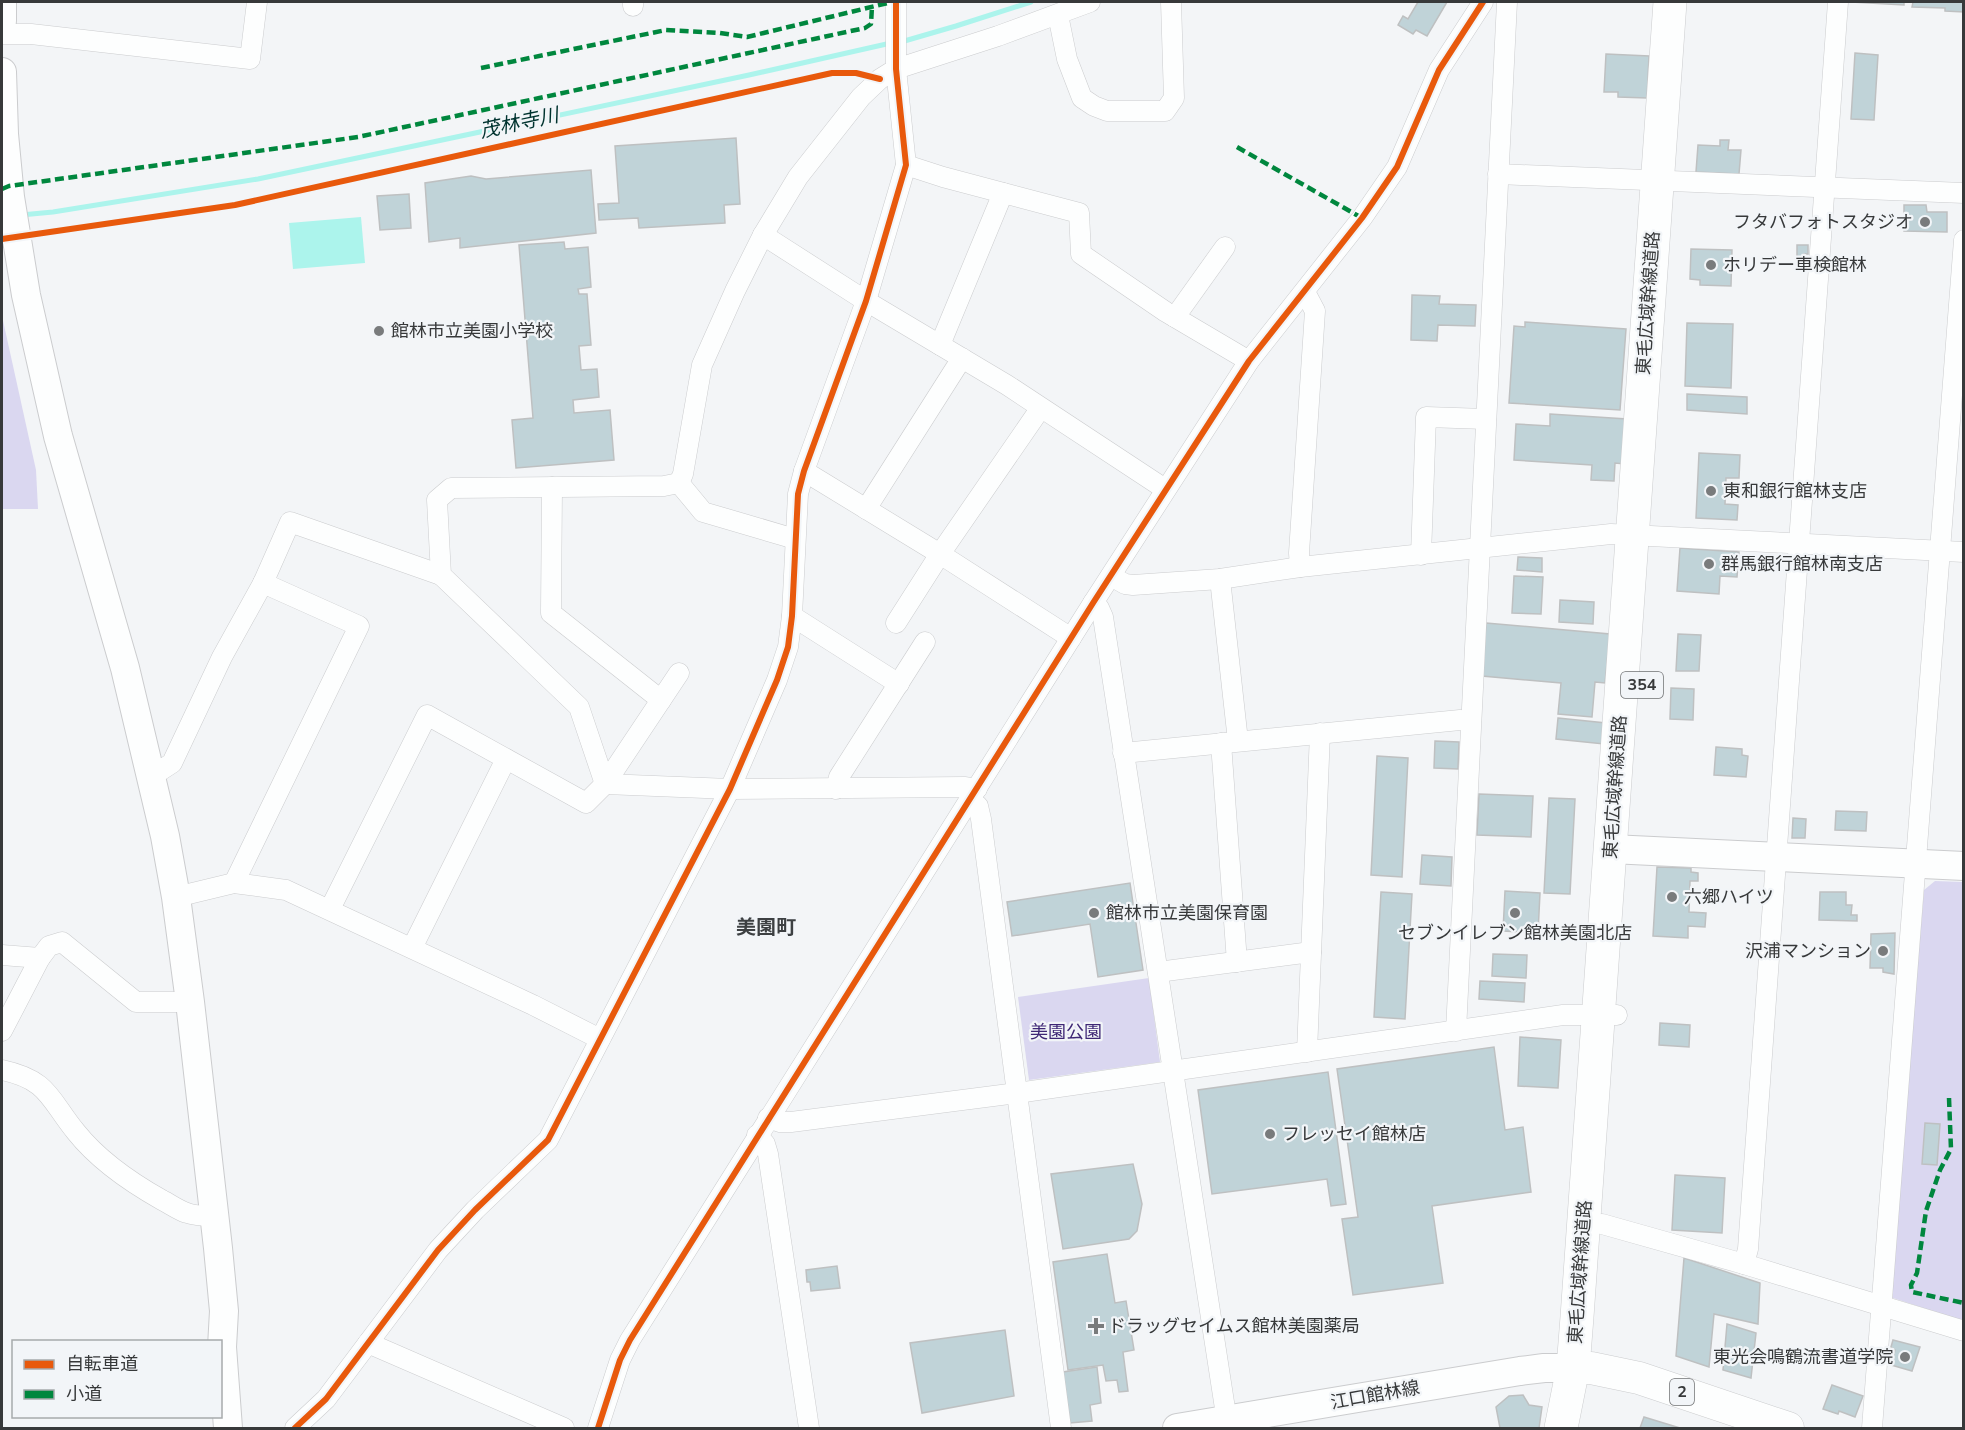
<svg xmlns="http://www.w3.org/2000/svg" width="1965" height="1430" viewBox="0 0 1965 1430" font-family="'Nunito Sans','Noto Sans JP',sans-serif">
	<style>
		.green { fill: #dad7f0 }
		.water { fill: #acf4ec }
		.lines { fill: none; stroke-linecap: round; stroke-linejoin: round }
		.stream { stroke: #acf4ec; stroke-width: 5 }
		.building { fill: #c0d3d8; stroke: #bec0c1; stroke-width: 1.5 }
		.street-casing { stroke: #cbccce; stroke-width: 21 }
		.secondary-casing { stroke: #cbccce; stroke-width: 30 }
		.primary-casing { stroke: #cbccce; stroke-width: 33 }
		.highway-casing { stroke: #cbccce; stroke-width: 34 }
		.street { stroke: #fdfefe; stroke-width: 20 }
		.secondary { stroke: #fdfefe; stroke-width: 28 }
		.primary { stroke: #fdfefe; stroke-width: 32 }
		.highway { stroke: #fdfefe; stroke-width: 33 }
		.quiet { stroke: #00873e; stroke-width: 4.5; stroke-dasharray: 9 4.5; stroke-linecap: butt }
		.cycleway-casing { stroke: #f2f5f8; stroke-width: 10 }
		.cycleway { stroke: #e8590c; stroke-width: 6 }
		.poi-dot { fill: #797b7c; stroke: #f2f5f8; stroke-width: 2 }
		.labels { text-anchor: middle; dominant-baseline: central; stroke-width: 4.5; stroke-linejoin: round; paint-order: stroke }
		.shield { fill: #f2f5f8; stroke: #6f7173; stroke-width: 1.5 }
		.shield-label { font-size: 16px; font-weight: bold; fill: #37393a }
		.poi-label { font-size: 18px; fill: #37393a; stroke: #f2f5f8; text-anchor: start }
		.street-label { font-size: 18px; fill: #37393a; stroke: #f2f5f8 }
		.park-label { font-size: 18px; fill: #3e2775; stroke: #f2f5f8 }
		.water-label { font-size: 20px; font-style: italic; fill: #00332f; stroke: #f2f5f8 }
		.neighbourhood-label { font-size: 20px; font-weight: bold; fill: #3d4042; stroke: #f2f5f8 }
	</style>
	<rect width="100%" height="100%" fill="#f3f5f7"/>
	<g class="green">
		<path d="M2,316l34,154 2,39h-36z"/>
		<path d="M1935,881l28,1v439l-73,-24 34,-407z"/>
		<path d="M1149,978l11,84 -131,18 -11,-83z"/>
	</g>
	<path class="water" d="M361,217l4,46 -72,6 -4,-46z"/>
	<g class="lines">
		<g class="stream">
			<path d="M901,42l55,-16 75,-24"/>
			<path d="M21,215l32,-3 205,-33 491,-104 142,-32"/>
		</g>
	</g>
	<g class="building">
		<path d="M1418,2h29l-20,34 -11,-6 -3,4 -15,-9 5,-9 5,3z"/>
		<path d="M1851,2h53v3z"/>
		<path d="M1913,2h51v10l-19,-1v-3l-33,-1z"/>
		<path d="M1855,53l23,2 -4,65 -23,-1z"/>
		<path d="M1606,54l43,2 -2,42 -29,-1v-5h-14z"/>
		<path d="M736,138l4,66 -16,1 1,18 -86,5 -1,-10 -39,2 -1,-16 21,-1 -4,-57z"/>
		<path d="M1720,140h9l-1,10h13l-2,24 -43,-2 2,-27 22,1z"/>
		<path d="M591,170l5,63 -136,15v-10l-31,4 -4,-59 46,-7 15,3z"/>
		<path d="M409,194l2,34 -31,2 -3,-34z"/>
		<path d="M1904,205h22l1,7h20v20l-43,-1z"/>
		<path d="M564,242l1,7 23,-2 3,40 -13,2 1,5h8l4,51 -12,1 2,24 16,-1 2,28 -26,3 1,13 36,-3 4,50 -98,8 -4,-48 21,-2 -14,-173z"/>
		<path d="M1797,245h11v9h-4v4h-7z"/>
		<path d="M1691,249l41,1 -1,36 -31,-1v-5l-10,-1z"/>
		<path d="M1412,295l28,1 -1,8 37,1 -1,21 -37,-1 -1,16 -26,-1z"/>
		<path d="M1525,322l101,7 -6,81 -111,-7 5,-77 11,1z"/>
		<path d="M1687,323l46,1 -2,64 -46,-2z"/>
		<path d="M1687,394l60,3v17l-60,-4z"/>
		<path d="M1550,414l77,5 -2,45 -10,-1 -1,18 -23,-1 1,-15 -78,-5 2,-36 34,2z"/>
		<path d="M1699,453l41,2 -1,23h-13l-1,26 13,1 -1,15 -41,-2z"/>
		<path d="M1680,548l59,4 -2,25 -17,-1 -1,18 -42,-3z"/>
		<path d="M1518,557l24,1v14l-25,-2z"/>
		<path d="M1514,576l29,1 -2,37 -29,-1z"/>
		<path d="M1560,600l34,2 -1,22 -34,-2z"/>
		<path d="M1486,623l124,11 -5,49 -10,-1 -3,35 -34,-3 3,-31 -79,-7z"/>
		<path d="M1678,634l23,1 -2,36h-23z"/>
		<path d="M1671,688l23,1 -1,31 -23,-1z"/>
		<path d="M1558,718l48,5 -2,21 -48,-5z"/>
		<path d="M1435,741l24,1 -1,27 -24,-1z"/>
		<path d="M1716,747l26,2v6l6,1 -2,21 -32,-2z"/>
		<path d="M1377,756l31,2 -6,119 -31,-2z"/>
		<path d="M1479,794l54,2 -2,41 -54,-2z"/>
		<path d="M1549,798l26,1 -5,95 -26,-1z"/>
		<path d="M1836,811l31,1 -1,19 -31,-1z"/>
		<path d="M1793,818l13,1 -1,19h-13z"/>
		<path d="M1422,855l30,2 -1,29 -31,-2z"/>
		<path d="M1657,867l34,1v4l7,1v8h-8l-1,31 17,1 -1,14 -17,-1v12l-35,-2z"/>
		<path d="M1130,883l13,87 -45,7 -8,-53 -78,12 -5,-34z"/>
		<path d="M1505,891l35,2 -2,40 -35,-2z"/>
		<path d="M1381,892l31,2 -7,125 -31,-2z"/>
		<path d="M1820,892h26v13h6l-1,10h6v6l-38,-1z"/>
		<path d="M1895,933l-1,41 -11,-2v-4h-13l1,-34z"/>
		<path d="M1493,954l34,1 -1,23 -34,-2z"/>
		<path d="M1480,981l45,2 -1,19 -45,-3z"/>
		<path d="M1660,1023l30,2 -1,22 -30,-2z"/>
		<path d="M1520,1037l41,3 -3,48 -40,-2z"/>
		<path d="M1494,1047l11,83 18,-3 8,65 -99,14 11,77 -90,12 -11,-76 16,-2 -21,-148z"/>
		<path d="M1328,1072l18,132 -15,2 -4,-27 -115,15 -14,-104z"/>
		<path d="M1925,1123l15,1 -3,41 -15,-1z"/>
		<path d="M1133,1164l9,40 -5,27 -8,8 -66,10 -12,-75z"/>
		<path d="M1675,1175l50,3 -3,55 -50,-3z"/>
		<path d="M1107,1254l8,49 11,-2 8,49 -11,2 5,39 -9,1 -2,-12 -11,1 -3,-16 -35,5 -15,-108z"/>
		<path d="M1684,1258l76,25 -2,41 -44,-10 -5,53 -33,-11z"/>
		<path d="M837,1266l3,22 -29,3 -1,-9h-3l-1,-12z"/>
		<path d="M1727,1324l29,9 -5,45 -28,-8z"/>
		<path d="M1005,1330l9,66 -92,17 -12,-70z"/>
		<path d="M1893,1340l27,7 -8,24 -21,-6 4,-15 -4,-3z"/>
		<path d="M1097,1367l4,36 -11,2 2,16 -22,2 -7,-51z"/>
		<path d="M1832,1385l31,11 -8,21 -16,-6 -1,3 -15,-5z"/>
		<path d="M1523,1395l6,10 13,2 -3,21h-39l-4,-21 13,-11z"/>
		<path d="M1644,1417l36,11h-40z"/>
	</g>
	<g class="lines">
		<defs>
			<g id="street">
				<path d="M633,6v-4"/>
				<path d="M1058,15l9,44 15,39 12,8 13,5h58l9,-13 -3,-96"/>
				<path d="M2,34h29l219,25 7,-57"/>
				<path d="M906,165l37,12 136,36 2,41 85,58 83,49"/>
				<path d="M1498,174l466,19"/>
				<path d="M763,235l103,66 141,84 158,104"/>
				<path d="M1175,317l50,-70"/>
				<path d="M940,345l63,-152"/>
				<path d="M804,471l136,83 131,84"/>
				<path d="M679,483l4,-9 19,-109 33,-74 28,-56 35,-58 63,-80 19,-18 16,-10 102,-33 92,-34"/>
				<path d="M679,483l24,29 92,27"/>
				<path d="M552,487l-1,126 110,87"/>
				<path d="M866,509l96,-151"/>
				<path d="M1421,555l5,-138 60,2"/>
				<path d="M1300,567l-1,-14 16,-242 -10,-19"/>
				<path d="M1111,576l14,8 8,1 87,-6 80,-12 311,-33 353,18"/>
				<path d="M1220,579l18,162"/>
				<path d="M1093,603l6,5 4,9 125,811"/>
				<path d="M792,616l107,68"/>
				<path d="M896,623l44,-69 100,-145"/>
				<path d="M1221,743l16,219"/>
				<path d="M1123,753l337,-33 11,1"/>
				<path d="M152,776l20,-13 50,-106 41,-74 27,-61 151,53"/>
				<path d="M605,784l-26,-77 -138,-132 -4,-75 14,-12 213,-2 15,-3"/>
				<path d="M605,784l125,5 234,-2 13,2"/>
				<path d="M836,789l3,-12 86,-135"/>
				<path d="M971,800l7,6 3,13 80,609"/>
				<path d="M234,883l125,-257 -96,-43"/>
				<path d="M176,897l58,-14 52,7 247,115 67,34"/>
				<path d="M330,909l97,-194 159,88 19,-19 74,-111"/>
				<path d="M412,948l94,-189"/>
				<path d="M2,955l38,3"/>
				<path d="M1158,972l153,-20"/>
				<path d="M2,1031l38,-73 9,-12 13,-4 74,60h54"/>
				<path d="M1456,1031l51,-1029"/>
				<path d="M1307,1052l13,-319"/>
				<path d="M2,1070c47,10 47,29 74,62 23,29 54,50 86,68 8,4 16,10 25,13 8,3 18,3 27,3"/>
				<path d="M768,1118l12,4h11l226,-29 546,-78h54"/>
				<path d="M757,1135l8,9 3,10 41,274"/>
				<path d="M1602,1224l142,40 220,67"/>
				<path d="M1744,1264l4,-15 90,-1247"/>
				<path d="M368,1343l196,85"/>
				<path d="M295,1428l31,-29 112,-149 37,-40 73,-70 182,-351 47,-109 11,-33 4,-31 6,-122 6,-23 62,-170 40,-136 -10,-96v-67"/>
				<path d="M598,1428l22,-68 10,-20 463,-737 156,-242 113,-143 35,-51 42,-97 44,-68"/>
				<path d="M1872,1428l92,-1188"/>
			</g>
			<g id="secondary">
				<path d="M2,21v-19"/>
				<path d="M2,72l2,62 6,63 16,98 32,141 67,232 40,168 11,61 14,105 28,246 6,63 -2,36 6,81"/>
				<path d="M1611,849l353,17"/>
				<path d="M1177,1428l343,-57 24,-3h29"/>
			</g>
			<path id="primary" d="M1573,1368h18l48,10 149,50"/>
			<path id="highway" d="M1561,1428l12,-60 4,-51 93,-1315"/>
		</defs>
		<use href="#street" class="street-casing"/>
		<use href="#secondary" class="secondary-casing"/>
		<use href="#primary" class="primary-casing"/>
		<use href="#highway" class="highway-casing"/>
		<use href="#street" class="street"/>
		<use href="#secondary" class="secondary"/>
		<use href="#primary" class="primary"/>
		<use href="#highway" class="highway"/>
		<g class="quiet">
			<path d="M481,68l185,-38 54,3 27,4 145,-35"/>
			<path d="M1237,147l125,71"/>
			<path d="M2,189l7,-3 349,-49 507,-109 6,-4 1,-18"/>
			<path d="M1949,1098l2,51 -11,21 -14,41 -9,62 -6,12 1,7 52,11"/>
		</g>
		<defs>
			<g id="cycleway">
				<path d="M2,239l233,-34 597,-132h24l24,6"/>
				<path d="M295,1428l31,-29 112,-149 37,-40 73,-70 182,-351 47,-109 11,-33 4,-31 6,-122 6,-23 62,-170 40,-136 -10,-96v-67"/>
				<path d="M598,1428l22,-68 10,-20 463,-737 156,-242 113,-143 35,-51 42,-97 44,-68"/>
			</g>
		</defs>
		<use href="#cycleway" class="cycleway-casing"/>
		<use href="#cycleway" class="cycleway"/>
	</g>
	<g class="poi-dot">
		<circle cx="1925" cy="222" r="6"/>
		<circle cx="1711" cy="265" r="6"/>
		<circle cx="379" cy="331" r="6"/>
		<circle cx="1711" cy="491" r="6"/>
		<circle cx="1709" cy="564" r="6"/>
		<circle cx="1672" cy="897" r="6"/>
		<circle cx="1094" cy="913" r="6"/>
		<circle cx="1515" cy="913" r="6"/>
		<circle cx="1883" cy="951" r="6"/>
		<circle cx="1270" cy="1134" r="6"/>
		<path d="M1093 1317h6v6h6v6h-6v6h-6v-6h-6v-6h6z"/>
		<circle cx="1905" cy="1357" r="6"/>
	</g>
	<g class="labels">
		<g class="shield">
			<rect x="1621" y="672" width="42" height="26" rx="4.5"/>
			<rect x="1670" y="1379" width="24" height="26" rx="4.5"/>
		</g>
		<g class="shield-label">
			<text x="1642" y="685">354</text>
			<text x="1682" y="1392">2</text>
		</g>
		<g class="poi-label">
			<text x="1913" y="222" text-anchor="end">フタバフォトスタジオ</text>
			<text x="1723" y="265">ホリデー車検館林</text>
			<text x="391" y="331">館林市立美園小学校</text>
			<text x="1723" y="491">東和銀行館林支店</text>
			<text x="1721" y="564">群馬銀行館林南支店</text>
			<text x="1684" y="897">六郷ハイツ</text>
			<text x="1106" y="913">館林市立美園保育園</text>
			<text x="1515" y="933" text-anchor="middle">セブンイレブン館林美園北店</text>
			<text x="1871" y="951" text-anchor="end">沢浦マンション</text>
			<text x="1282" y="1134">フレッセイ館林店</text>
			<text x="1108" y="1326">ドラッグセイムス館林美園薬局</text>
			<text x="1893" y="1357" text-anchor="end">東光会鳴鶴流書道学院</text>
		</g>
		<g class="street-label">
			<text transform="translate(1648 303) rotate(-86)">東毛広域幹線道路</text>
			<text transform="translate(1615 787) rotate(-86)">東毛広域幹線道路</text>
			<text transform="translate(1580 1272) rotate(-86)">東毛広域幹線道路</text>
			<text transform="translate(1375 1395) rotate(-10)">江口館林線</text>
		</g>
		<g class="park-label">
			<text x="1066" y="1032">美園公園</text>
		</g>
		<g class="water-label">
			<text transform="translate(519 123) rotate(-12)">茂林寺川</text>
		</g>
		<g class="neighbourhood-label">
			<text x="766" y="927">美園町</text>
		</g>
	</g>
	<rect width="1965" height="1430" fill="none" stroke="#37393a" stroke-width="6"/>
	<rect x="12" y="1340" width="210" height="78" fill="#f2f5f8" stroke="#a7aaac" stroke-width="1.5"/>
	<rect x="24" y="1360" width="30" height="9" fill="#e8590c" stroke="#a7aaac" stroke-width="1.5"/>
	<text x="66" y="1370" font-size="18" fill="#37393a">自転車道</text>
	<rect x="24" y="1390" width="30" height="9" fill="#00873e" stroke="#a7aaac" stroke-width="1.5"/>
	<text x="66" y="1400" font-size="18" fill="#37393a">小道</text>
</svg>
